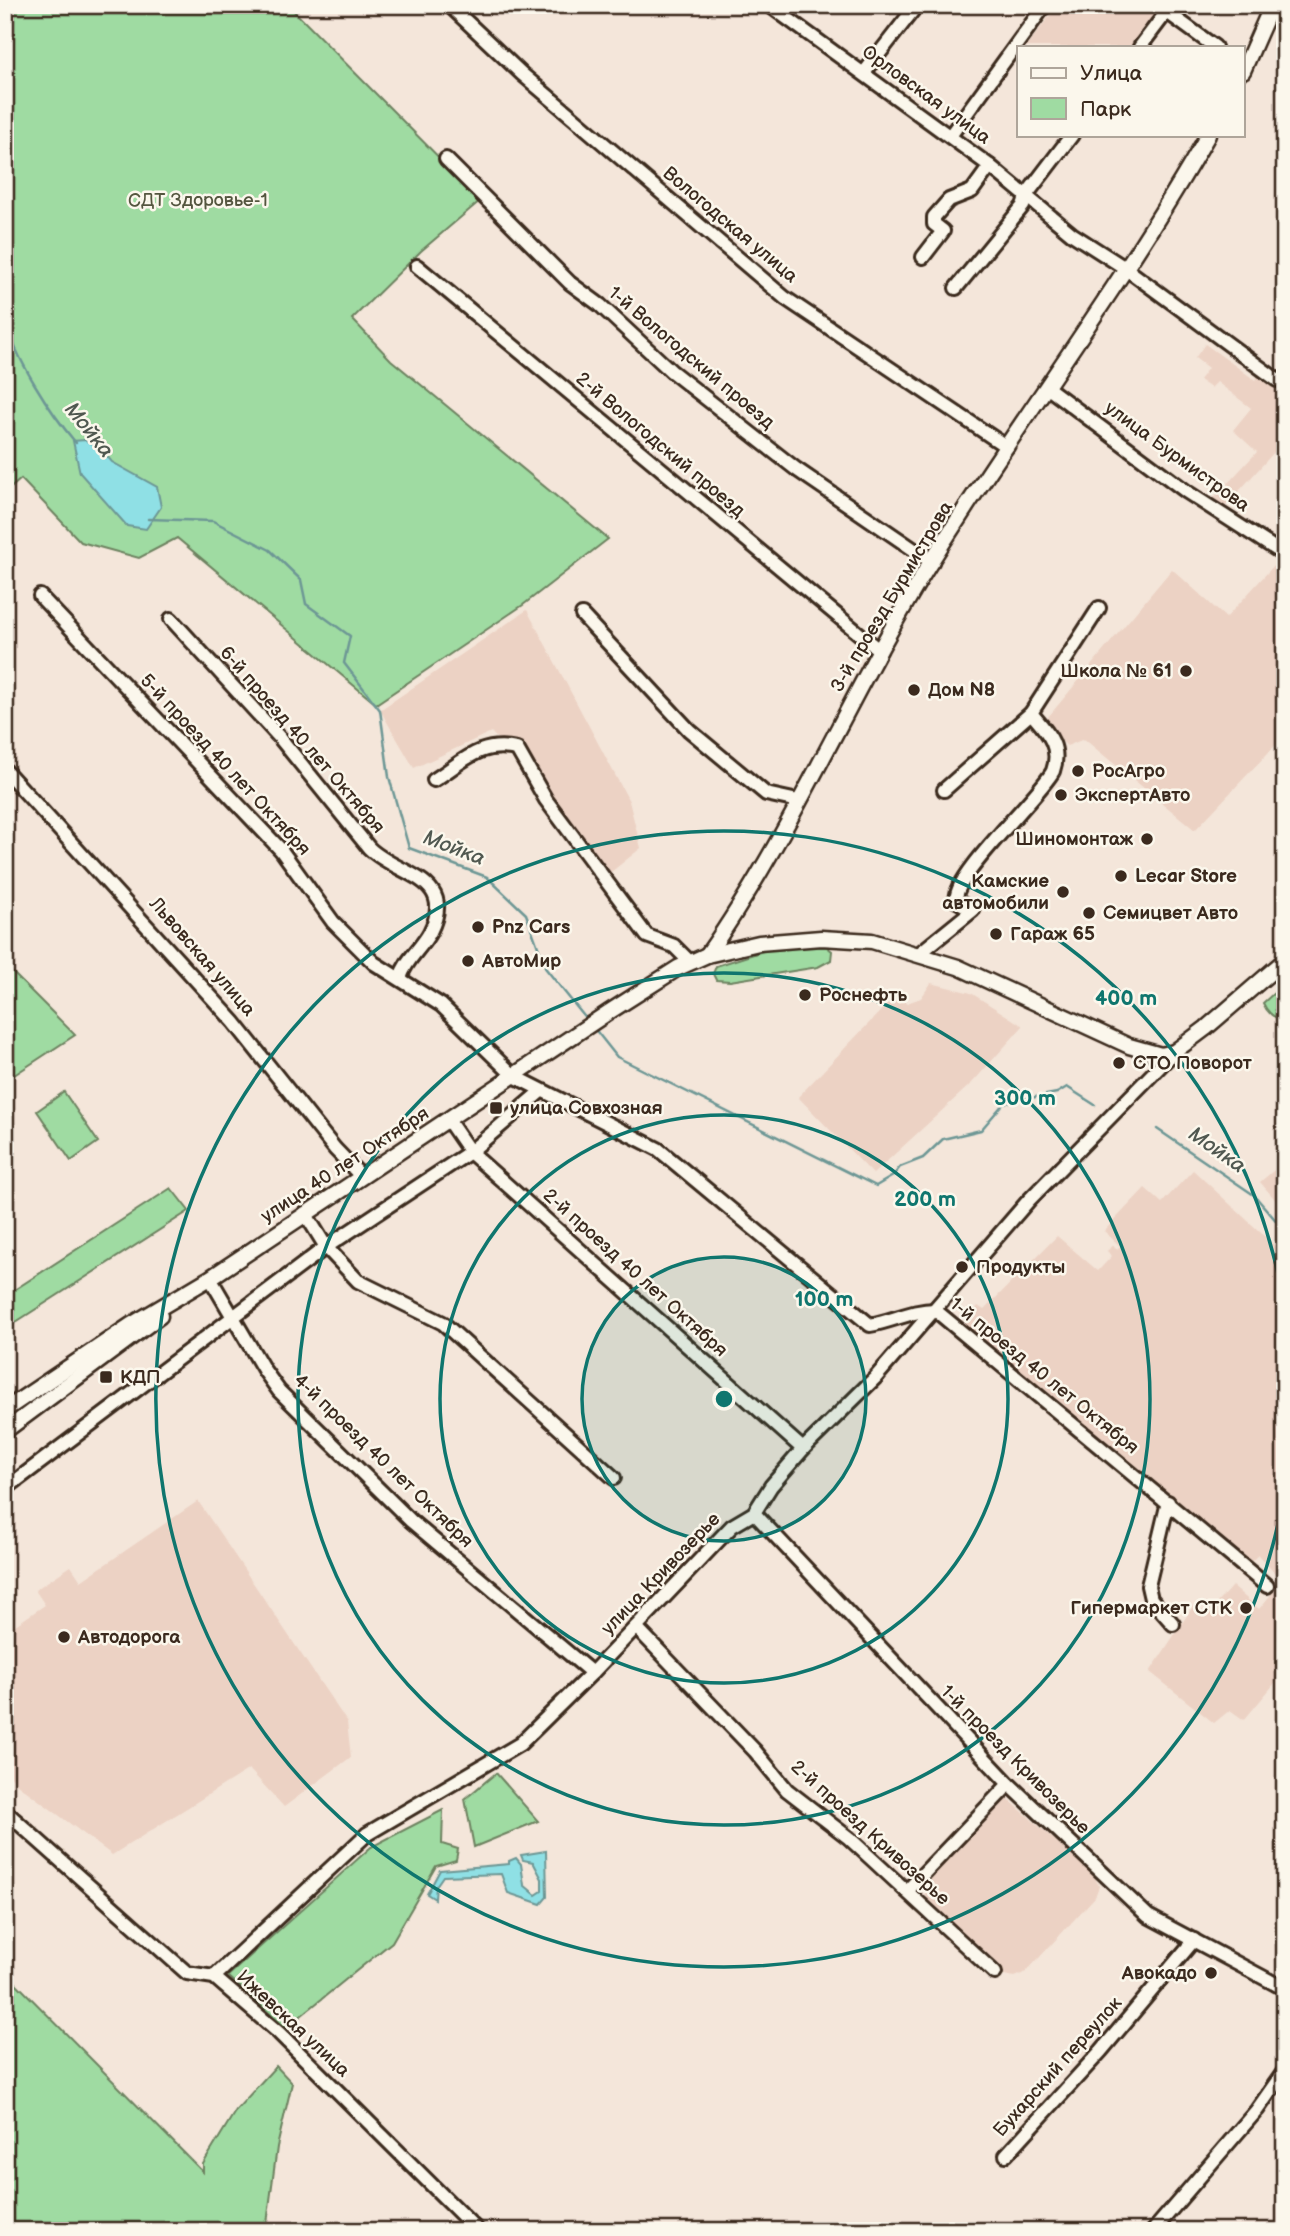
<svg xmlns="http://www.w3.org/2000/svg" width="1290" height="2236" viewBox="0 0 1290 2236" font-family="'Balsamiq Sans',sans-serif">
	<style>
		.built { fill: #ecd2c4 }
		.green { fill: #9fdba2; stroke: #6d8260; stroke-width: 2 }
		.water { fill: #8fe0e5; stroke: #6d9795; stroke-width: 2 }
		.lines { fill: none; stroke-linecap: round; stroke-linejoin: round }
		.stream { stroke: #6d9795; stroke-width: 2.5 }
		.minor-casing { stroke: #3b2a1e; stroke-width: 18 }
		.major-casing { stroke: #3b2a1e; stroke-width: 19 }
		.minor { stroke: #fbf7ec; stroke-width: 12 }
		.major { stroke: #fbf7ec; stroke-width: 14 }
		.ring { fill: none; stroke: #0f766e; stroke-width: 3.5 }
		.poi-dot { fill: #3b2a1e; stroke: #fbf7ec; stroke-width: 2.5 }
		.labels { text-anchor: middle; dominant-baseline: central; stroke-width: 5; stroke-linejoin: round; paint-order: stroke }
		.street-label { font-size: 19px; fill: #3b2a1e; stroke: #fbf7ec }
		.park-label { font-size: 19px; fill: #54563f; stroke: #fbf7ec }
		.poi-label { font-size: 19px; font-weight: bold; fill: #3b2a1e; stroke: #fbf7ec; text-anchor: start }
		.water-label { font-size: 21px; font-style: italic; fill: #505850; stroke: #fbf7ec }
		.centre { fill: #0f766e; stroke: #fbf7ec; stroke-width: 3.5 }
		.ring-label { font-size: 21px; text-anchor: middle; font-weight: bold; fill: #0f766e; stroke: #fbf7ec; stroke-width: 5; stroke-linejoin: round; paint-order: stroke }
	</style>
	<rect width="100%" height="100%" fill="#f4e6da"/>
	<filter id="ink" filterUnits="userSpaceOnUse"><feTurbulence type="fractalNoise" baseFrequency=".0143" numOctaves="2"/><feDisplacementMap in="SourceGraphic" scale="14" xChannelSelector="R" yChannelSelector="G"/><feConvolveMatrix kernelMatrix="1 2 1 2 8 2 1 2 1" color-interpolation-filters="sRGB"/></filter>
	<g filter="url(#ink)">
		<g class="built">
			<path d="M1058,5h106l-31,42h-107z"/>
			<path d="M1205,344l50,36 7,-8 23,18v50l-62,69 -11,-9 45,-48 -24,-22 18,-22 -34,-26 -6,6 -12,-8 9,-12 -13,-10z"/>
			<path d="M1277,562l8,5v168l-90,95 -111,-91 -17,7 -24,-23 129,-154 54,49z"/>
			<path d="M527,610l102,191 12,47 -35,28 -51,-77 -64,-67 -77,36 -34,-58z"/>
			<path d="M931,983l40,10 52,33 -51,57 -99,91 -75,-77 98,-102 11,8 14,-5z"/>
			<path d="M1285,1161v50l-25,-29z"/>
			<path d="M1193,1170l92,85v416l-41,49 -14,-10 -16,13 -64,-51 44,-67 13,9 25,-28 27,23 23,-28 -24,-26 -18,17 -283,-238 21,-28 6,4 73,-74 41,35 14,-15 -5,-5 6,-6 4,4 3,-3 -16,-15 41,-43 17,15z"/>
			<path d="M198,1501l149,221 4,35 -67,50 -35,-38 -137,86 -95,-71 -12,-16v-136l40,-27 -10,-15 36,-24 10,15z"/>
			<path d="M1006,1797l87,77 6,12 -4,11 -69,75 -11,5 -11,-2 -74,-70 -5,-13 3,-10z"/>
		</g>
		<g class="green">
			<path d="M5,5h283l193,195 -60,51 -69,68 39,41 217,179 -85,66 -147,99 -199,-166 -38,20 -58,-16 -60,-63 -16,14z"/>
			<path d="M776,947h51l5,4 -1,9 -13,7 -88,14 -14,-1 -3,-6 3,-8z"/>
			<path d="M5,965l70,70 -70,46z"/>
			<path d="M1285,983v37c-11,-1 -18,-8 -22,-17z"/>
			<path d="M64,1092l34,50 -27,19 -34,-50z"/>
			<path d="M171,1188l18,23 -184,118v-33z"/>
			<path d="M496,1773l42,48 -64,26 -9,-48z"/>
			<path d="M443,1810l-1,34 16,5 -2,11 -20,6 -44,76 -106,86 -58,-52 143,-129z"/>
			<path d="M5,1972l198,200v-8l33,-54 40,-44 16,17 -15,64 -11,84h-261z"/>
		</g>
		<g class="water">
			<path d="M85,440l14,7 13,15 45,25 4,20 -15,22 -19,-3 -47,-53 -7,-32z"/>
			<path d="M546,1851l1,46 -6,7 -33,-11 -7,-19 -58,2 -7,10 -1,13 -8,-5 13,-24 69,-6v-3l7,-3 5,6 3,21 12,10 6,-4v-12l-9,-17 -10,-2 -2,-5z"/>
		</g>
		<g class="lines">
			<g class="stream">
				<path d="M5,319c10,39 45,93 71,124"/>
				<path d="M148,519l65,2 57,29 31,30 5,24 44,32 -6,27 36,47 9,67 20,71 78,29 39,37 20,55 41,51"/>
				<path d="M594,1028l23,29 259,129 17,-10 7,-9 23,-9 20,-19 38,-9 23,-27 53,-10 10,-6 28,18"/>
				<path d="M1157,1129l97,66 31,36"/>
			</g>
			<defs>
				<g id="minor">
					<path d="M449,5l73,69 263,224 222,149"/>
					<path d="M769,5l221,161 82,68 53,34 152,112"/>
					<path d="M1167,12l48,35"/>
					<path d="M1140,47l31,-41"/>
					<path d="M864,73l53,-68"/>
					<path d="M950,136l95,-131"/>
					<path d="M446,159l124,124 30,22 71,66 125,98 136,93"/>
					<path d="M923,257l20,-26 -9,-7v-7l15,-17 23,-9 18,-25"/>
					<path d="M417,266l463,385"/>
					<path d="M956,288l67,-82 4,-12 45,-59"/>
					<path d="M1048,388l139,104 98,63"/>
					<path d="M40,596l241,254 52,72 41,41 67,42 73,71 144,73 212,176c23,-4 42,-15 65,-15l332,276"/>
					<path d="M582,615l107,115 77,64 32,7"/>
					<path d="M171,619l109,119 89,110c28,28 89,29 61,84 -9,17 -24,27 -30,46"/>
					<path d="M5,770l229,252 101,127 26,27"/>
					<path d="M434,780c30,-19 46,-39 83,-31l29,51 101,136 27,10 16,16"/>
					<path d="M944,790l87,-77 68,-105"/>
					<path d="M920,953l53,-43 -16,-9c-8,-22 83,-105 96,-130 9,-26 -7,-40 -22,-58"/>
					<path d="M448,1120l22,32 333,297"/>
					<path d="M305,1213l21,34 32,34 85,42 171,155"/>
					<path d="M210,1278l54,92 15,21 132,130 181,152"/>
					<path d="M5,1489l321,-242 144,-95 71,-61"/>
					<path d="M1168,1502l-20,84 3,13 22,25"/>
					<path d="M754,1513l255,271 139,132 137,73"/>
					<path d="M636,1627l119,124 32,39 62,48 146,135"/>
					<path d="M5,1811l182,162 27,4 65,56 199,198"/>
					<path d="M907,1891l102,-107"/>
					<path d="M214,1977l153,-143 153,-90 72,-71 140,-147 22,-13 17,-27 32,-37 72,-71 154,-178 145,-148"/>
					<path d="M1006,2155l95,-104 93,-111"/>
					<path d="M1153,2231l104,-121 28,-40"/>
				</g>
				<g id="major">
					<path d="M1243,71l29,-66"/>
					<path d="M707,955c87,-124 145,-267 225,-395 90,-143 192,-278 276,-425"/>
					<path d="M5,1410l126,-85 79,-47 399,-266 69,-44 29,-13 52,-12 62,-5 51,3 86,26 171,79 32,9 13,-3 32,-24 79,-68"/>
					<path d="M5,1431l155,-115"/>
				</g>
			</defs>
			<use href="#minor" class="minor-casing"/>
			<use href="#major" class="major-casing"/>
			<use href="#minor" class="minor"/>
			<use href="#major" class="major"/>
		</g>
	</g>
	<circle cx="724" cy="1399" r="142" fill="#0f766e" fill-opacity=".12"/>
	<g class="ring">
		<circle cx="724" cy="1399" r="142"/>
		<circle cx="724" cy="1399" r="284"/>
		<circle cx="724" cy="1399" r="426"/>
		<path d="M1284 1493A568 568 0 1 1 1284 1305"/>
	</g>
	<g class="poi-dot">
		<circle cx="1186" cy="671" r="7"/>
		<circle cx="914" cy="690" r="7"/>
		<circle cx="1078" cy="771" r="7"/>
		<circle cx="1061" cy="795" r="7"/>
		<circle cx="1147" cy="839" r="7"/>
		<circle cx="1121" cy="876" r="7"/>
		<circle cx="1063" cy="892" r="7"/>
		<circle cx="1089" cy="913" r="7"/>
		<circle cx="478" cy="927" r="7"/>
		<circle cx="996" cy="934" r="7"/>
		<circle cx="468" cy="961" r="7"/>
		<circle cx="805" cy="995" r="7"/>
		<circle cx="1119" cy="1063" r="7"/>
		<rect x="489" y="1101" width="14" height="14" rx="3.5"/>
		<circle cx="962" cy="1267" r="7"/>
		<rect x="99" y="1370" width="14" height="14" rx="3.5"/>
		<circle cx="1246" cy="1608" r="7"/>
		<circle cx="64" cy="1637" r="7"/>
		<circle cx="1211" cy="1973" r="7"/>
	</g>
	<g class="labels">
		<g class="street-label">
			<text transform="translate(926 95) rotate(36)">Орловская улица</text>
			<text transform="translate(730 225) rotate(40)">Вологодская улица</text>
			<text transform="translate(691 358) rotate(40)">1-й Вологодский проезд</text>
			<text transform="translate(660 445) rotate(40)">2-й Вологодский проезд</text>
			<text transform="translate(1177 457) rotate(36)">улица Бурмистрова</text>
			<text transform="translate(892 597) rotate(-59)">3-й проезд Бурмистрова</text>
			<text transform="translate(302 740) rotate(49)">6-й проезд 40 лет Октября</text>
			<text transform="translate(225 765) rotate(47)">5-й проезд 40 лет Октября</text>
			<text transform="translate(202 957) rotate(49)">Львовская улица</text>
			<text transform="translate(345 1165) rotate(-33)">улица 40 лет Октября</text>
			<text transform="translate(635 1273) rotate(42)">2-й проезд 40 лет Октября</text>
			<text transform="translate(1044 1376) rotate(39)">1-й проезд 40 лет Октября</text>
			<text transform="translate(383 1461) rotate(44)">4-й проезд 40 лет Октября</text>
			<text transform="translate(661 1574) rotate(-46)">улица Кривозерье</text>
			<text transform="translate(1015 1760) rotate(45)">1-й проезд Кривозерье</text>
			<text transform="translate(870 1833) rotate(42)">2-й проезд Кривозерье</text>
			<text transform="translate(293 2024) rotate(43)">Ижевская улица</text>
			<text transform="translate(1058 2067) rotate(-48)">Бухарский переулок</text>
		</g>
		<g class="park-label">
			<text x="198" y="200">СДТ Здоровье-1</text>
		</g>
		<g class="poi-label">
			<text x="1172" y="671" text-anchor="end">Школа № 61</text>
			<text x="928" y="690">Дом N8</text>
			<text x="1092" y="771">РосАгро</text>
			<text x="1075" y="795">ЭкспертАвто</text>
			<text x="1133" y="839" text-anchor="end">Шиномонтаж</text>
			<text x="1135" y="876">Lecar Store</text>
			<text x="1049" y="881" text-anchor="end">Камские<tspan x="1049" dy="22">автомобили</tspan></text>
			<text x="1103" y="913">Семицвет Авто</text>
			<text x="492" y="927">Pnz Cars</text>
			<text x="1010" y="934">Гараж 65</text>
			<text x="482" y="961">АвтоМир</text>
			<text x="819" y="995">Роснефть</text>
			<text x="1133" y="1063">СТО Поворот</text>
			<text x="510" y="1108">улица Совхозная</text>
			<text x="976" y="1267">Продукты</text>
			<text x="120" y="1377">КДП</text>
			<text x="1232" y="1608" text-anchor="end">Гипермаркет СТК</text>
			<text x="78" y="1637">Автодорога</text>
			<text x="1197" y="1973" text-anchor="end">Авокадо</text>
		</g>
		<g class="water-label">
			<text transform="translate(89 430) rotate(51)">Мойка</text>
			<text transform="translate(454 848) rotate(21)">Мойка</text>
			<text transform="translate(1217 1150) rotate(35)">Мойка</text>
		</g>
	</g>
	<circle cx="724" cy="1399" r="10" class="centre"/>
	<g class="ring-label">
		<text x="1126" y="1005">400 m</text>
		<text x="1025" y="1105">300 m</text>
		<text x="925" y="1206">200 m</text>
		<text x="824" y="1306">100 m</text>
	</g>
	<rect width="1290" height="2236" fill="none" stroke="#fbf7ec" stroke-width="28"/>
	<rect x="14" y="14" width="1262" height="2208" fill="none" stroke="#3b2a1e" stroke-width="2.5" filter="url(#ink)"/>
	<rect x="1017" y="46" width="228" height="91" fill="#fbf7ec" stroke="#aea59a" stroke-width="2"/>
	<rect x="1031" y="68" width="35" height="10" fill="#fbf7ec" stroke="#aea59a" stroke-width="2"/>
	<text x="1080" y="80" font-size="21" fill="#3b2a1e">Улица</text>
	<rect x="1031" y="98" width="35" height="21" fill="#9fdba2" stroke="#aea59a" stroke-width="2"/>
	<text x="1080" y="116" font-size="21" fill="#3b2a1e">Парк</text>
</svg>
